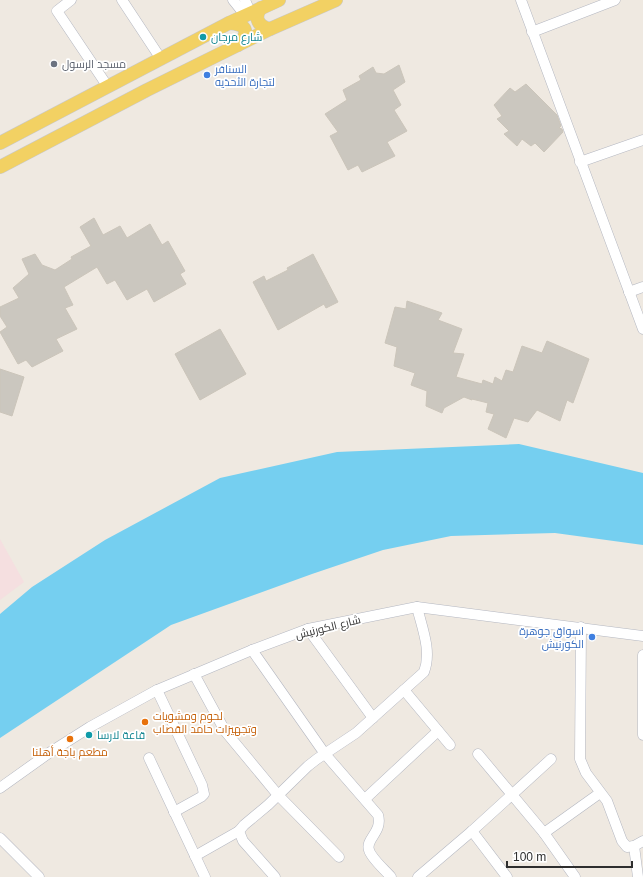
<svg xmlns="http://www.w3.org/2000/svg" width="643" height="877" viewBox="0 0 643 877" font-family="Helvetica,Cairo,sans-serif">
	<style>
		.medical { fill: #f5dfe0 }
		.water { fill: #75cff0 }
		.building { fill: #cbc7bf; stroke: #cbc5ba }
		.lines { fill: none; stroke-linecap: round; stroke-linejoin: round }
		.minor-casing { stroke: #b4b7c1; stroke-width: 11 }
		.major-casing { stroke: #c9c9c9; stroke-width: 14 }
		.minor { stroke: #fff; stroke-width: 10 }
		.major { stroke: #f2d163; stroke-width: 13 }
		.culture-dot { fill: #0f9aa8; stroke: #fff; stroke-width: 1.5 }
		.worship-dot { fill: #6b7280; stroke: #fff; stroke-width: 1.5 }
		.shop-dot { fill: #3f7fe0; stroke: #fff; stroke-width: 1.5 }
		.food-dot { fill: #e8710a; stroke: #fff; stroke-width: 1.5 }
		.labels { text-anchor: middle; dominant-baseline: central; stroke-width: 3.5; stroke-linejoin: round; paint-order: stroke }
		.culture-label { font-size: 11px; fill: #0d838f; stroke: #fff; text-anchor: start }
		.worship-label { font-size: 11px; fill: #5b616d; stroke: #fff; text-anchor: start }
		.shop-label { font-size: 11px; fill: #366cbe; stroke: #fff; text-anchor: start }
		.street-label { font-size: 11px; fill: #2e2e2e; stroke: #fff }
		.food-label { font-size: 11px; fill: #c56008; stroke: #fff; text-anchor: start }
	</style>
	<rect width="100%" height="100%" fill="#efe9e1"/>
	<path class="medical" d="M0,539l24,43 -24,18z"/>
	<path class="water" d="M519,444l124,29v72l-88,-12 -104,3 -68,14 -71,24 -141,51 -171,113v-124l32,-27 73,-47 115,-62 117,-26z"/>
	<g class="building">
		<path d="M399,65l6,17 -12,8 8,15 -7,5 13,21 -20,11 8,14 -33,16 -4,-7 -10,5 -18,-34 8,-4 -13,-18 22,-14 -4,-10 18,-10 -2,-4 14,-9 3,6 8,1z"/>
		<path d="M526,84l31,31 4,11 -2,2 3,1 1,3 -19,20 -9,-9 -4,3 -9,-7 -5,7 -13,-12 5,-3 -12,-12 5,-3 -8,-11 16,-17 5,4z"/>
		<path d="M94,218l9,17 17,-9 7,12 23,-14 12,21 6,-4 17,30 -5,3 6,10 -32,18 -7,-13 -20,11 -12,-20 -8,4 -10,-17 -33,20 9,18 -8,3 12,21 -21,10 7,12 -31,16 -6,-7 -8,4 -18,-32 7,-5 -7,-11v-9l19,-9 -6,-10 16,-14 -7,-15 13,-5 7,11 13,5 17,-11 -1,-2 20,-11 -11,-19z"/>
		<path d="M313,254l25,48 -12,6 -2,-4 -46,26 -25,-48 11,-6 2,5 22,-11 -1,-2z"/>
		<path d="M407,301l35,12 -4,7 24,9 -9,24 11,1 -8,23 26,7 1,-4 10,4 2,-7 7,4 4,-11 7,2 9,-26 20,7 5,-12 42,18 -16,44 -6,-3 -7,21 -23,-11 -9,12 -14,-4 -8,20 -18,-9 6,-15 -8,-2 2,-9 -16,-4v1l-8,-3 -20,11 -2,5 -16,-7 1,-15 -16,-6 4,-12 -21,-7 3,-19 -12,-4 10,-36 11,2z"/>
		<path d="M220,329l26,45 -46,26 -25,-46z"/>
		<path d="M0,369l24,8 -12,39 -12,-4z"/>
	</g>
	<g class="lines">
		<defs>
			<g id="minor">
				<path d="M71,0l-14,11 51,76"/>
				<path d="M122,0l39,59"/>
				<path d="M233,0l12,15"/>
				<path d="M245,0l5,12"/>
				<path d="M521,0l122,329"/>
				<path d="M532,32l83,-32"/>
				<path d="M580,162l63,-22"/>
				<path d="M629,292l14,-5"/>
				<path d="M581,627l-1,132 6,14 21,28 15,40 5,6 7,-1 9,-5"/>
				<path d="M308,629l65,89"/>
				<path d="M252,650l73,104 53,61c5,17 -13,24 -9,35 2,8 16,20 22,27"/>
				<path d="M643,655v80"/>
				<path d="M194,674l31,57 53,64 61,62"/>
				<path d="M157,690l45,95 2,9 -3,3 -27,15"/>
				<path d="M404,690l46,55"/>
				<path d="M478,754l66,79 31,44"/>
				<path d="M149,758l56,119"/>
				<path d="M0,788l49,-35 41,-26 67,-37 95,-40 56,-21 109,-22 226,29"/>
				<path d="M365,799l73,-68"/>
				<path d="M472,831l35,46"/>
				<path d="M544,833l56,-40"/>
				<path d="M0,838l39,39"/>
				<path d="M634,846l4,31"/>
				<path d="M195,856l44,-25"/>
				<path d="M275,877l-32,-36 -4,-10 5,-6 24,-20 40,-39 9,-7 39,-26 68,-61c8,-21 -2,-44 -7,-65"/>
				<path d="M418,877l54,-46 79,-72"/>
			</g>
			<g id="major">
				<path d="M261,8c-8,10 -2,19 9,21"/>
				<path d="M229,23c18,1 21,9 9,22"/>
				<path d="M0,143l229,-120 50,-23"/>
				<path d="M0,167l147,-77 123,-61 66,-29"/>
			</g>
		</defs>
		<use href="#minor" class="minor-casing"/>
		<use href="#major" class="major-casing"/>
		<use href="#minor" class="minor"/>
		<use href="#major" class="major"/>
	</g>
	<g class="culture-dot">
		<circle cx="203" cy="37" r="4"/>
		<circle cx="89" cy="735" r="4"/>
	</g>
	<circle class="worship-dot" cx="54" cy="64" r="4"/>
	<g class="shop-dot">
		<circle cx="207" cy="75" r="4"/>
		<circle cx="592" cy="637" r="4"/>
	</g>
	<g class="food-dot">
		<circle cx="145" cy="722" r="4"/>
		<circle cx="70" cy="739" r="4"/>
	</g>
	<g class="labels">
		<g class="culture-label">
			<text x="211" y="37">شارع مرجان</text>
			<text x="97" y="735">قاعة لارسا</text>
		</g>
		<g class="worship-label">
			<text x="62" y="64">مسجد الرسول</text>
		</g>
		<g class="shop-label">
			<text x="215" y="69">السنافر<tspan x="215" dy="13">لتجارة الأحذيه</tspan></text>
			<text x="584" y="631" text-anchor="end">اسواق جوهرة<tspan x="584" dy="13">الكورنيش</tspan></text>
		</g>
		<g class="street-label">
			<text transform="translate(328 627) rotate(-14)">شارع الكورنيش</text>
		</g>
		<g class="food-label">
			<text x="153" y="716">لحوم ومشويات<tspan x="153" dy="13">وتجهيزات حامد القصاب</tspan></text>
			<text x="70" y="752" text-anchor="middle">مطعم باجة أهلنا</text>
		</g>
	</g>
	<path d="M507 861v6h125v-6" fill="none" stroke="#2e2e2e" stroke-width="2"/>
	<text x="513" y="861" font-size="12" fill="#2e2e2e" stroke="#ffffff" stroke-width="3" paint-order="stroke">100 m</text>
</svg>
